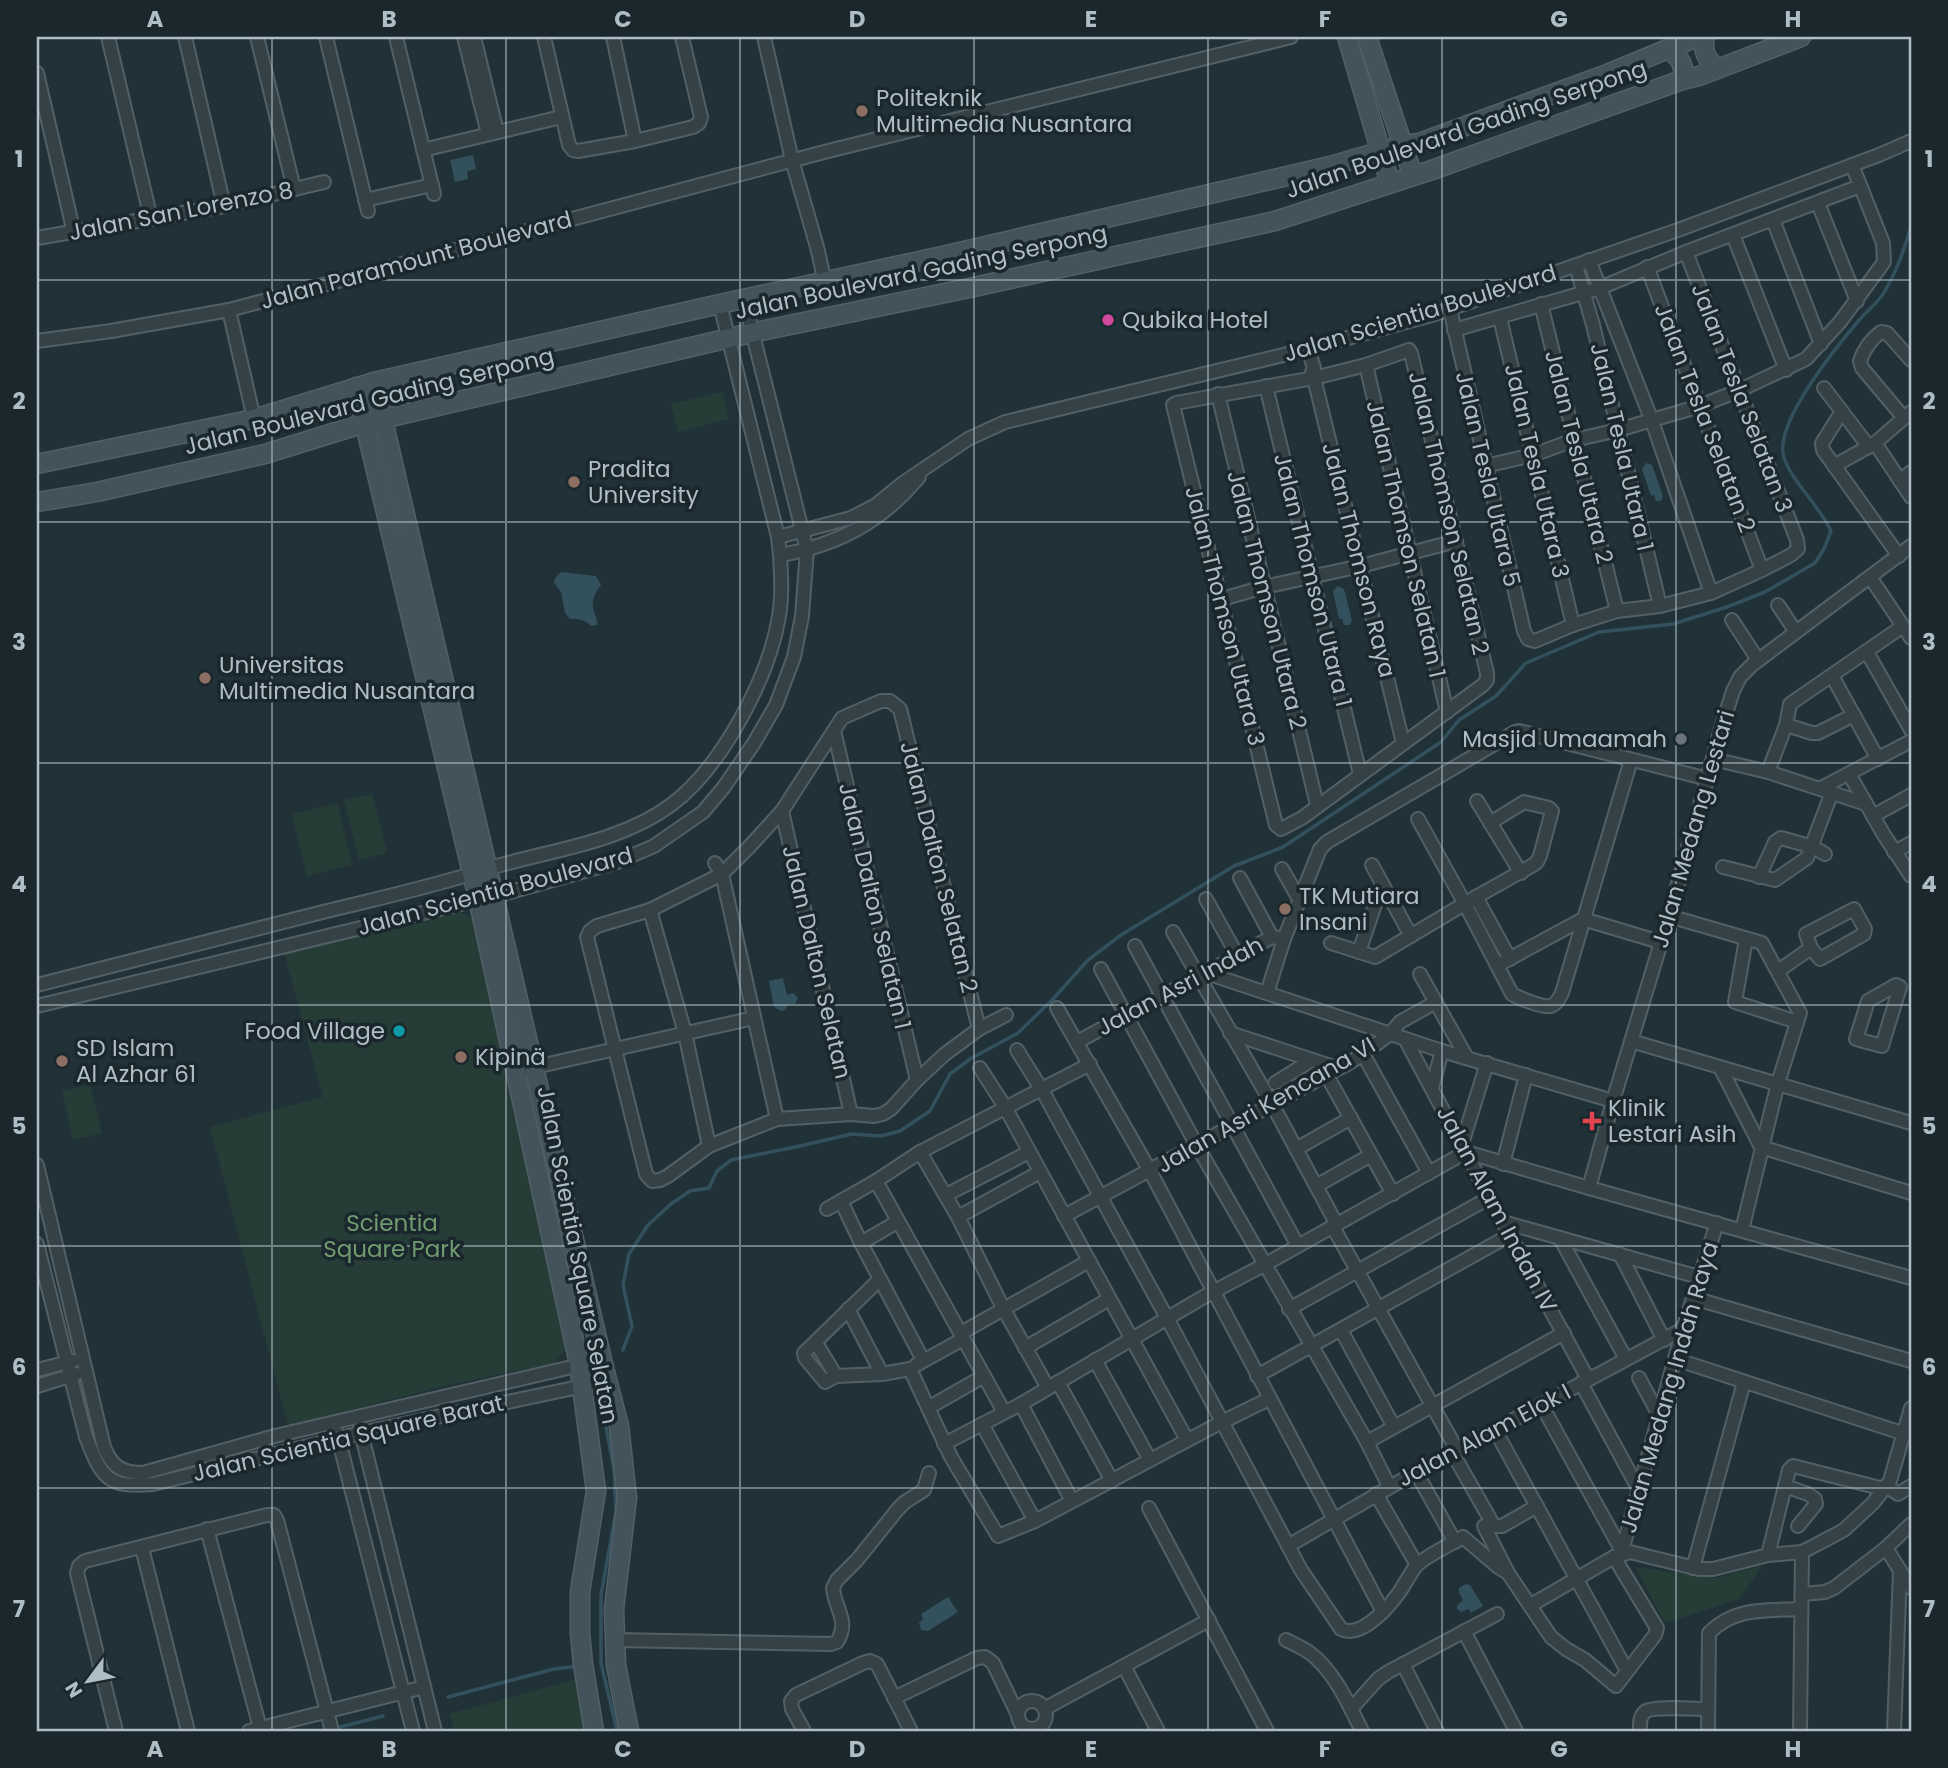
<svg xmlns="http://www.w3.org/2000/svg" width="1948" height="1768" viewBox="0 0 1948 1768" font-family="Poppins,sans-serif">
	<style>
		.green { fill: #263d37 }
		.water { fill: #33505d }
		.lines { fill: none; stroke-linecap: round; stroke-linejoin: round }
		.stream { stroke: #33505d; stroke-width: 3.5 }
		.street-casing { stroke: #526066; stroke-width: 16 }
		.secondary-casing { stroke: #526066; stroke-width: 21 }
		.street { stroke: #344248; stroke-width: 12 }
		.secondary { stroke: #42535b; stroke-width: 18 }
		.grid { fill: none; stroke: #afbec5; stroke-width: 2; stroke-opacity: 0.55 }
		.education-dot { fill: #8d6e63; stroke: #1a272d; stroke-width: 2.5 }
		.hotel-dot { fill: #d1479c; stroke: #1a272d; stroke-width: 2.5 }
		.worship-dot { fill: #6b7280; stroke: #1a272d; stroke-width: 2.5 }
		.culture-dot { fill: #0f9aa8; stroke: #1a272d; stroke-width: 2.5 }
		.health-dot { fill: #e0444e; stroke: #1a272d; stroke-width: 2.5 }
		.labels { text-anchor: middle; dominant-baseline: central; stroke-width: 7; stroke-linejoin: round; paint-order: stroke }
		.poi-label { font-size: 23px; fill: #afbec5; stroke: #1a272d; text-anchor: start }
		.street-label { font-size: 23px; fill: #afbec5; stroke: #1a272d }
		.park-label { font-size: 23px; fill: #719a6f; stroke: #1a272d }
		.neatline { fill: none; stroke: #afbec5; stroke-width: 2.5 }
		.grid-label { font-size: 23px; text-anchor: middle; font-weight: bold; fill: #afbec5 }
	</style>
	<rect width="100%" height="100%" fill="#213138"/>
	<g class="green">
		<path d="M723,392l6,27 -51,13 -7,-28z"/>
		<path d="M372,794l15,59 -28,7 -15,-60z"/>
		<path d="M338,803l14,62 -45,11 -15,-62z"/>
		<path d="M456,910l16,8 42,197 54,223 -3,13 -13,13 -104,21 -160,41 -78,-299 113,-30 -39,-145z"/>
		<path d="M90,1085l12,48 -29,7 -11,-49z"/>
		<path d="M1763,1565l-24,34 -74,24 -30,-56 80,11z"/>
		<path d="M577,1679l10,52h-133l-5,-17z"/>
	</g>
	<g class="water">
		<path d="M473,155l3,14 -9,2 1,8 -13,3 -5,-22z"/>
		<path d="M1646,463l6,2 11,31 -2,5h-5l-2,-6 -3,1 -9,-27z"/>
		<path d="M561,572l35,4 5,9c-14,19 -7,21 -3,40l-7,1c-5,-6 -14,-8 -21,-7l-5,-6 -4,-21 -7,-9 1,-5z"/>
		<path d="M1338,586l6,3 8,32 -3,4h-5l-2,-6h-3l-6,-28z"/>
		<path d="M783,978l4,17 6,-2 5,5 -3,6h-6l-4,6 -4,1 -7,-4 -5,-26z"/>
		<path d="M1466,1584l4,1 13,21 -12,7 -2,-4 -8,3 -4,-3v-3l6,-6 -4,-8v-4z"/>
		<path d="M948,1597l10,15 -30,19 -7,-1 -2,-7 4,-4 -2,-5z"/>
	</g>
	<g class="lines">
		<g class="stream">
			<path d="M623,1350l9,-24 -9,-41 6,-31 19,-29 23,-21 19,-13 19,-3 8,-17 14,-11 69,-14 52,-12 29,2 19,-5 30,-20 20,-37 20,-15 48,-26 35,-34 35,-39 33,-25 113,-69 49,-19 158,-105 18,-22 37,-24 30,-33 73,-31 74,-8 54,-17 38,-15 50,-29 9,-14 7,-18c-11,-25 -44,-54 -48,-78 -5,-35 54,-107 77,-134 8,-9 19,-17 25,-28 11,-19 20,-43 26,-65"/>
			<path d="M604,1417l10,52 2,42 -15,84v68l16,68"/>
			<path d="M448,1697l106,-28 25,-3"/>
			<path d="M325,1731l58,-15"/>
		</g>
		<defs>
			<g id="street">
				<path d="M108,37l43,182"/>
				<path d="M185,37l39,169"/>
				<path d="M257,37l37,152"/>
				<path d="M326,37l42,174"/>
				<path d="M396,37l38,157"/>
				<path d="M464,37l24,97"/>
				<path d="M474,37l23,95"/>
				<path d="M544,37l25,108 4,5 5,1 57,-10 58,-14 6,-4 2,-6 -19,-80"/>
				<path d="M613,37l22,104"/>
				<path d="M764,37l28,123 25,87 8,35"/>
				<path d="M37,73l37,160"/>
				<path d="M423,150l138,-33"/>
				<path d="M365,200l67,-15"/>
				<path d="M1818,203l39,98"/>
				<path d="M1773,220l48,124"/>
				<path d="M1733,235l53,135"/>
				<path d="M37,238l187,-32 100,-24"/>
				<path d="M1589,260l63,161 59,172"/>
				<path d="M1576,266l17,59 67,281"/>
				<path d="M1647,267l115,303"/>
				<path d="M1541,304l76,307"/>
				<path d="M1450,309l74,322 4,8 7,2 38,-16 44,-14 43,-5 51,-13 51,-23 29,-15 7,-6 -1,-9 -111,-288"/>
				<path d="M229,310l25,109"/>
				<path d="M1500,318l73,307"/>
				<path d="M1454,330l146,-42 86,-36 174,-66"/>
				<path d="M37,341l74,-10 118,-21 599,-159 463,-114"/>
				<path d="M1308,349l6,19 -2,4 2,6 89,365"/>
				<path d="M1409,350l2,3 76,320v7l-4,5 -181,133 -21,11 -5,-4 -103,-420 3,-2 138,-25 52,-13z"/>
				<path d="M1366,365l81,347"/>
				<path d="M1266,386l94,388"/>
				<path d="M1824,388l45,59"/>
				<path d="M1218,394l99,411"/>
				<path d="M1841,413l-19,30 1,7 76,106"/>
				<path d="M1904,418l-42,-50 -2,-7c4,-12 10,-21 21,-29l6,1 24,27"/>
				<path d="M1875,443l36,54"/>
				<path d="M1485,466l48,-11 41,-15 44,-10 82,-24 40,-16 66,-31 34,-37 44,-60 -1,-19 -31,-78"/>
				<path d="M1834,466l41,-23 36,-31"/>
				<path d="M1900,481l11,-9"/>
				<path d="M778,537l73,-19 25,-13 27,-22 65,-44 37,-17 303,-73 127,-35 243,-84 201,-75 32,-14"/>
				<path d="M781,555c56,-10 101,-33 138,-78"/>
				<path d="M1870,577l41,61"/>
				<path d="M1222,599l42,-12 97,-21 95,-25"/>
				<path d="M1778,605l18,27"/>
				<path d="M1732,620l26,40"/>
				<path d="M1867,652l44,78"/>
				<path d="M1832,676l46,83"/>
				<path d="M1786,725l26,8h6l36,-18"/>
				<path d="M834,731l83,349"/>
				<path d="M1713,759l55,13 98,32"/>
				<path d="M1768,772l18,-47 4,-21 113,-78"/>
				<path d="M1849,774l35,61 27,41"/>
				<path d="M1821,788l90,-47"/>
				<path d="M1477,801l44,72"/>
				<path d="M782,811l69,303"/>
				<path d="M1873,816l38,-21"/>
				<path d="M1418,819l47,85 47,90c7,4 31,14 39,12 6,-2 8,-8 11,-13l69,-233"/>
				<path d="M1894,852l17,-9"/>
				<path d="M715,863l7,11 55,245"/>
				<path d="M1372,865l39,71"/>
				<path d="M1723,867l52,13 32,-22 25,-66"/>
				<path d="M1282,869l17,30"/>
				<path d="M1759,877l16,-35 6,-4 32,9 12,7"/>
				<path d="M1240,878l32,59"/>
				<path d="M1476,897l34,62"/>
				<path d="M1206,899l31,56"/>
				<path d="M1854,909l11,20 -1,5 -44,25 -9,-11 -5,-14z"/>
				<path d="M650,910l35,123 24,113"/>
				<path d="M1669,916l93,27 38,70 -22,70 -36,147"/>
				<path d="M1173,932l99,172 65,121"/>
				<path d="M1746,939l-11,63 62,20"/>
				<path d="M1331,943l44,14 101,-60 57,-32 4,-3 3,-6 12,-45 -3,-3 -25,-6 -34,21"/>
				<path d="M1135,946l163,300"/>
				<path d="M1359,952l23,-68"/>
				<path d="M1498,965l85,-46 77,23"/>
				<path d="M1101,969l95,175 171,298 22,44"/>
				<path d="M1778,971l33,-23"/>
				<path d="M1206,973l236,78 171,50"/>
				<path d="M1420,974l47,84"/>
				<path d="M37,985c94,-24 188,-48 282,-72 56,-14 113,-26 168,-44 61,-19 131,-25 184,-64 50,-37 98,-127 108,-189 4,-22 2,-57 -1,-79l-58,-233"/>
				<path d="M1896,985l4,2 -18,59 -26,-7 12,-38z"/>
				<path d="M1267,993l17,-54 36,-90 7,-7 188,-110 4,-1 189,48"/>
				<path d="M37,1006l473,-114 107,-30 37,-16 49,-34 21,-25 30,-44 22,-38 18,-48 8,-41 5,-66 -63,-251"/>
				<path d="M1057,1008l93,163 233,441"/>
				<path d="M979,1029l-79,-320 -10,-8h-9l-39,17 -60,93 -32,35 -28,28 -72,36 -53,16 -7,5 -3,6 59,237 6,7 8,-1 8,-4 41,-30 68,-27 74,-5 23,2 9,-2 8,-5 26,-29 28,-26 34,-25 27,-14"/>
				<path d="M1230,1033l107,35"/>
				<path d="M1405,1039l92,172 91,168"/>
				<path d="M1631,1041l280,82"/>
				<path d="M1077,1042l195,-105 12,2"/>
				<path d="M1017,1050l25,40 125,228 134,252 40,59c19,10 46,-20 57,-35 6,-8 11,-19 18,-28 8,-9 35,-22 47,-29l35,30 10,6 43,64 15,12 19,11 31,26 39,-51 2,-7 -43,-71"/>
				<path d="M1363,1054l66,119"/>
				<path d="M1720,1067l41,80 150,46"/>
				<path d="M980,1068l25,39 182,333"/>
				<path d="M526,1069l228,-51"/>
				<path d="M1326,1074l67,120"/>
				<path d="M1275,1083l37,-23"/>
				<path d="M1432,1088l10,-37"/>
				<path d="M1462,1144l25,-81"/>
				<path d="M1296,1149l55,-31"/>
				<path d="M920,1152l38,65 45,91 45,80"/>
				<path d="M1503,1164l23,-89"/>
				<path d="M37,1165l67,282c8,20 18,26 39,26l132,-37 327,-76"/>
				<path d="M876,1181l128,231"/>
				<path d="M1316,1186l55,-31"/>
				<path d="M1589,1188l24,-87 56,-185 52,-187 12,-38 7,-14 12,-12 44,-33 115,-86"/>
				<path d="M946,1195l83,-43"/>
				<path d="M841,1201l20,42 62,117"/>
				<path d="M827,1209l49,-28 44,-29 170,-88"/>
				<path d="M1064,1216l285,-153 14,-9 28,-21 9,-11 36,-20"/>
				<path d="M958,1217l82,-45"/>
				<path d="M1503,1222l196,55"/>
				<path d="M1333,1227l124,223"/>
				<path d="M1560,1238l66,121"/>
				<path d="M861,1243l36,-21"/>
				<path d="M37,1244l49,193c16,41 21,51 67,47l208,-51 246,-52"/>
				<path d="M1620,1254l44,86"/>
				<path d="M880,1279l-76,74 1,5 20,24 11,-6 46,-2 28,-5 41,88 47,79 37,-15 187,-99 47,-23"/>
				<path d="M1693,1298l218,63"/>
				<path d="M848,1309l34,65"/>
				<path d="M1289,1309l200,-111"/>
				<path d="M1341,1330l53,97"/>
				<path d="M961,1333l128,-72"/>
				<path d="M816,1343l20,33"/>
				<path d="M1025,1348l84,-49"/>
				<path d="M1675,1359l230,75"/>
				<path d="M1095,1360l55,100"/>
				<path d="M916,1365l47,-26"/>
				<path d="M37,1370l36,-9"/>
				<path d="M1257,1376l253,-141"/>
				<path d="M1639,1378l21,39"/>
				<path d="M1058,1382l54,99"/>
				<path d="M1581,1383l58,107"/>
				<path d="M37,1386l39,-12"/>
				<path d="M1021,1404l51,97"/>
				<path d="M1541,1404l82,149"/>
				<path d="M928,1408l56,-32"/>
				<path d="M982,1424l53,97"/>
				<path d="M360,1428l75,303"/>
				<path d="M1495,1430l132,241"/>
				<path d="M337,1433l76,298"/>
				<path d="M1367,1442l197,-109"/>
				<path d="M944,1444l77,-40 186,-109 57,-30 202,-113 123,36 322,90"/>
				<path d="M1452,1452l42,74h8l35,-20"/>
				<path d="M1416,1472l39,70"/>
				<path d="M1785,1486l23,8 7,5 1,5 -18,22"/>
				<path d="M1886,1486l12,8 13,-8"/>
				<path d="M1376,1494l41,71"/>
				<path d="M1149,1508l118,223"/>
				<path d="M1484,1526l24,47"/>
				<path d="M207,1529l53,199"/>
				<path d="M1288,1546l128,-74 267,-143"/>
				<path d="M142,1548l46,183"/>
				<path d="M1886,1548l25,40"/>
				<path d="M1622,1551l61,-222 34,-106"/>
				<path d="M1768,1555l21,-85 4,-4 91,23"/>
				<path d="M1693,1568l51,-186"/>
				<path d="M1802,1594l23,-2 9,-4 52,-40 25,-24"/>
				<path d="M1531,1605l83,-48 16,-5 69,17h14l55,-14 34,-3 8,-4 34,-18 29,-27 17,-22 21,-73"/>
				<path d="M1464,1631l52,100"/>
				<path d="M615,1640l216,4 6,-2c13,-22 -2,-32 -4,-54l4,-8 20,-20 41,-51 7,-7 19,-12 5,-17"/>
				<path d="M1286,1640c8,4 17,8 24,13 25,19 39,52 52,78"/>
				<path d="M1403,1664l34,67"/>
				<path d="M1124,1666l34,65"/>
				<path d="M894,1698l83,-40 8,-1 8,6 25,52"/>
				<circle cx="1032" cy="1715" r="14"/>
				<path d="M1044,1709l165,-89"/>
				<path d="M1351,1709l27,-30 10,-7 109,-58"/>
				<path d="M116,1731l-39,-158 2,-7 6,-5 182,-46h7l3,5 55,211"/>
				<path d="M249,1731l175,-44"/>
				<path d="M804,1731l-12,-22 -1,-8 5,-6 67,-32 7,-2 7,3 34,67"/>
				<path d="M1640,1731c0,-7 -1,-15 6,-20 9,-5 50,-2 62,-2"/>
				<path d="M1708,1731l1,-98c27,-27 58,-22 92,-24"/>
				<path d="M1800,1731l2,-179"/>
				<path d="M1894,1731l6,-161"/>
			</g>
			<g id="secondary">
				<path d="M1347,37l43,146"/>
				<path d="M1367,37l46,139"/>
				<path d="M1705,37c-3,14 1,23 13,31"/>
				<path d="M1668,49c12,8 18,17 14,31"/>
				<path d="M374,382l228,978 17,66 8,72 -13,111 2,56 13,66"/>
				<path d="M356,387l122,511 101,466 17,127 -16,101v41l3,31 11,67"/>
				<path d="M37,464l217,-45 120,-37 346,-78 218,-47 392,-91 73,-21 16,-2 188,-69 90,-37"/>
				<path d="M37,502l60,-10 168,-38 100,-31 386,-90 223,-46 301,-66 157,-51 250,-90 17,-4 102,-39"/>
			</g>
		</defs>
		<use href="#street" class="street-casing"/>
		<use href="#secondary" class="secondary-casing"/>
		<use href="#street" class="street"/>
		<use href="#secondary" class="secondary"/>
	</g>
	<path class="grid" d="M272,37v1694M506,37v1694M740,37v1694M974,37v1694M1208,37v1694M1442,37v1694M1676,37v1694M37,280h1874M37,522h1874M37,763h1874M37,1005h1874M37,1246h1874M37,1488h1874"/>
	<g class="education-dot">
		<circle cx="862" cy="111" r="7"/>
		<circle cx="574" cy="482" r="7"/>
		<circle cx="205" cy="678" r="7"/>
		<circle cx="1285" cy="909" r="7"/>
		<circle cx="461" cy="1057" r="7"/>
		<circle cx="62" cy="1061" r="7"/>
	</g>
	<circle class="hotel-dot" cx="1108" cy="320" r="7"/>
	<circle class="worship-dot" cx="1681" cy="739" r="7"/>
	<circle class="culture-dot" cx="399" cy="1031" r="7"/>
	<path class="health-dot" d="M1588.5 1110.5h7v7h7v7h-7v7h-7v-7h-7v-7h7z"/>
	<g class="labels">
		<g class="poi-label">
			<text x="876" y="98">Politeknik<tspan x="876" dy="26">Multimedia Nusantara</tspan></text>
			<text x="1122" y="320">Qubika Hotel</text>
			<text x="588" y="469">Pradita<tspan x="588" dy="26">University</tspan></text>
			<text x="219" y="665">Universitas<tspan x="219" dy="26">Multimedia Nusantara</tspan></text>
			<text x="1667" y="739" text-anchor="end">Masjid Umaamah</text>
			<text x="1299" y="896">TK Mutiara<tspan x="1299" dy="26">Insani</tspan></text>
			<text x="385" y="1031" text-anchor="end">Food Village</text>
			<text x="76" y="1048">SD Islam<tspan x="76" dy="26">Al Azhar 61</tspan></text>
			<text x="475" y="1057">Kipinä</text>
			<text x="1608" y="1108">Klinik<tspan x="1608" dy="26">Lestari Asih</tspan></text>
		</g>
		<g class="street-label">
			<text transform="translate(1466 129) rotate(-19)">Jalan Boulevard Gading Serpong</text>
			<text transform="translate(181 211) rotate(-11)">Jalan San Lorenzo 8</text>
			<text transform="translate(416 260) rotate(-15)">Jalan Paramount Boulevard</text>
			<text transform="translate(921 272) rotate(-12)">Jalan Boulevard Gading Serpong</text>
			<text transform="translate(1420 313) rotate(-17)">Jalan Scientia Boulevard</text>
			<text transform="translate(1742 398) rotate(69)">Jalan Tesla Selatan 3</text>
			<text transform="translate(369 401) rotate(-14)">Jalan Boulevard Gading Serpong</text>
			<text transform="translate(1705 418) rotate(69)">Jalan Tesla Selatan 2</text>
			<text transform="translate(1622 447) rotate(77)">Jalan Tesla Utara 1</text>
			<text transform="translate(1579 457) rotate(76)">Jalan Tesla Utara 2</text>
			<text transform="translate(1537 471) rotate(77)">Jalan Tesla Utara 3</text>
			<text transform="translate(1488 479) rotate(77)">Jalan Tesla Utara 5</text>
			<text transform="translate(1449 513) rotate(77)">Jalan Thomson Selatan 2</text>
			<text transform="translate(1406 539) rotate(77)">Jalan Thomson Selatan 1</text>
			<text transform="translate(1359 560) rotate(76)">Jalan Thomson Raya</text>
			<text transform="translate(1313 580) rotate(76)">Jalan Thomson Utara 1</text>
			<text transform="translate(1267 600) rotate(76)">Jalan Thomson Utara 2</text>
			<text transform="translate(1225 616) rotate(76)">Jalan Thomson Utara 3</text>
			<text transform="translate(1693 829) rotate(-74)">Jalan Medang Lestari</text>
			<text transform="translate(939 867) rotate(76)">Jalan Dalton Selatan 2</text>
			<text transform="translate(495 891) rotate(-15)">Jalan Scientia Boulevard</text>
			<text transform="translate(875 906) rotate(77)">Jalan Dalton Selatan 1</text>
			<text transform="translate(817 962) rotate(77)">Jalan Dalton Selatan</text>
			<text transform="translate(1180 986) rotate(-28)">Jalan Asri Indah</text>
			<text transform="translate(1266 1105) rotate(-30)">Jalan Asri Kencana VI</text>
			<text transform="translate(1497 1209) rotate(62)">Jalan Alam Indah IV</text>
			<text transform="translate(578 1255) rotate(79)">Jalan Scientia Square Selatan</text>
			<text transform="translate(1669 1387) rotate(-74)">Jalan Medang Indah Raya</text>
			<text transform="translate(1484 1435) rotate(-28)">Jalan Alam Elok I</text>
			<text transform="translate(348 1438) rotate(-13)">Jalan Scientia Square Barat</text>
		</g>
		<g class="park-label">
			<text x="392" y="1223">Scientia<tspan x="392" dy="26">Square Park</tspan></text>
		</g>
	</g>
	<rect width="1948" height="1768" fill="none" stroke="#1a272d" stroke-width="77"/>
	<g transform="translate(88 1681) rotate(238)" stroke="#1a272d" stroke-width="5" paint-order="stroke">
	<path d="M0-5L12 26L0 18L-12 26Z" fill="#afbec5"/>
	<text y="-10" font-size="19" font-weight="bold" text-anchor="middle" fill="#afbec5">N</text>
	</g>
	<rect x="38" y="38" width="1872" height="1692" class="neatline"/>
	<g class="grid-label">
		<text x="155" y="27">A</text>
		<text x="389" y="27">B</text>
		<text x="623" y="27">C</text>
		<text x="857" y="27">D</text>
		<text x="1091" y="27">E</text>
		<text x="1325" y="27">F</text>
		<text x="1559" y="27">G</text>
		<text x="1793" y="27">H</text>
		<text x="19" y="167">1</text>
		<text x="1929" y="167">1</text>
		<text x="19" y="409">2</text>
		<text x="1929" y="409">2</text>
		<text x="19" y="650">3</text>
		<text x="1929" y="650">3</text>
		<text x="19" y="892">4</text>
		<text x="1929" y="892">4</text>
		<text x="19" y="1134">5</text>
		<text x="1929" y="1134">5</text>
		<text x="19" y="1375">6</text>
		<text x="1929" y="1375">6</text>
		<text x="19" y="1617">7</text>
		<text x="1929" y="1617">7</text>
		<text x="155" y="1757">A</text>
		<text x="389" y="1757">B</text>
		<text x="623" y="1757">C</text>
		<text x="857" y="1757">D</text>
		<text x="1091" y="1757">E</text>
		<text x="1325" y="1757">F</text>
		<text x="1559" y="1757">G</text>
		<text x="1793" y="1757">H</text>
	</g>
</svg>
